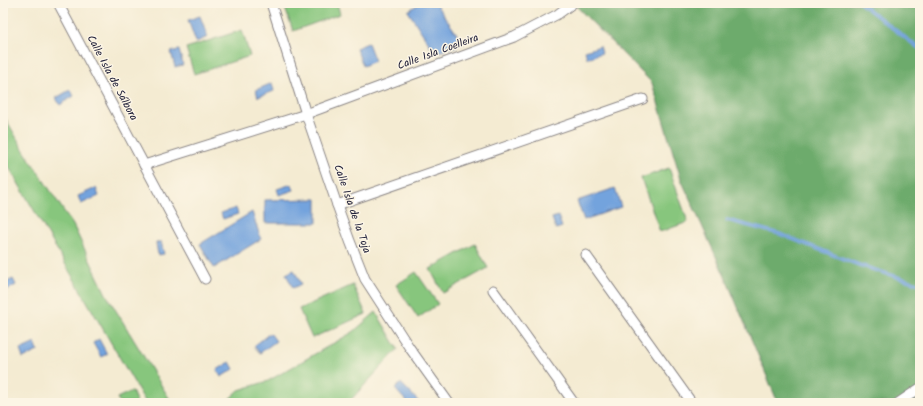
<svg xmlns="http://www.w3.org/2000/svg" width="923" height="406" viewBox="0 0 923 406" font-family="Kalam,sans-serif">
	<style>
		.green { fill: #87c67d; stroke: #54745c }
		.forest { fill: #6dab6c; stroke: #486654 }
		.water { fill: #73a3dd; stroke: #4a628c }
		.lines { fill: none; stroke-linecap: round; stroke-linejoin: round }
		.stream { stroke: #73a3dd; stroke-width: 3.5 }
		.minor-casing { stroke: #8b8686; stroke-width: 11 }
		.minor { stroke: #fff; stroke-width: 9 }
		.labels { text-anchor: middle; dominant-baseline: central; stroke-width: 3; stroke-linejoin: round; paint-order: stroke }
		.street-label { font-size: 11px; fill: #22223b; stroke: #fcf5e5 }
	</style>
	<rect width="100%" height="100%" fill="#fcf5e5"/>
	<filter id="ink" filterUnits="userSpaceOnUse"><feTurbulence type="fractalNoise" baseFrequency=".025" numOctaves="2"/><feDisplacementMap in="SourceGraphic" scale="8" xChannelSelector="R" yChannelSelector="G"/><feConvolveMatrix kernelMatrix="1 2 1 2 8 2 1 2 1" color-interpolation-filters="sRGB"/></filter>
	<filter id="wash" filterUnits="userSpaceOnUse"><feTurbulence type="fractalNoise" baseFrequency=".012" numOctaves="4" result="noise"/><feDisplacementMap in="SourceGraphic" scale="16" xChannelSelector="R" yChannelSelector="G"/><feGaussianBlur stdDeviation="0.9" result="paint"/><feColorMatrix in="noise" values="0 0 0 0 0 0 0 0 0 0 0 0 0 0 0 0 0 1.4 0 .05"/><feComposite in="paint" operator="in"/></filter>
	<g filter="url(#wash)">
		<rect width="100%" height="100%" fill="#f4ebd2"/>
		<g class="green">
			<path d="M299,3h38l3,11 -47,17 -8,-23z"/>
			<path d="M242,30l8,26 -56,18 -8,-26z"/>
			<path d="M3,114l20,35 50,76 33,69 66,109h-26l-143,-246z"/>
			<path d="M669,168l19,54 -28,10 -19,-54z"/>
			<path d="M475,244l13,24 -45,25 -13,-24z"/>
			<path d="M416,272l22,32 -20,14 -22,-33z"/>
			<path d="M353,285l13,29 -54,24 -13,-29z"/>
			<path d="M376,312l22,37 -50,54h-123l14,-13 29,-9 85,-49z"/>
			<path d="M132,391l5,12h-17l-3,-5z"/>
		</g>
		<path class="forest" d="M573,3h347v400h-142l-51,-122 -46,-102 -29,-96z"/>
		<g class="water">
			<path d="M420,3h15l29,41 -29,9 -27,-42z"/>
			<path d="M200,16l8,21 -12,5 -8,-22z"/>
			<path d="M368,43l7,18 -12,5 -7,-18z"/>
			<path d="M600,46l2,7 -15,5 -2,-7z"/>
			<path d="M179,50l4,15 -8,2 -4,-15z"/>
			<path d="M272,83l2,8 -16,6 -2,-7z"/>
			<path d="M70,90l4,6 -14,9 -4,-7z"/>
			<path d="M292,184l2,6 -15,5 -2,-6z"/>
			<path d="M96,188l3,8 -18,8 -3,-8z"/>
			<path d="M615,188l6,19 -37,13 -7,-19z"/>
			<path d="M317,199v24h-52v-23z"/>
			<path d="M236,208l2,6 -15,5 -2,-6z"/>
			<path d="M252,212l9,27 -47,29 -14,-24z"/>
			<path d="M558,216l4,11 -6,2 -4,-11z"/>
			<path d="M161,241l3,13 -6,1 -2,-12z"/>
			<path d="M294,270l7,14 -8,4 -7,-14z"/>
			<path d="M13,279l3,6 -13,7v-8z"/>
			<path d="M270,333l6,8 -16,12 -6,-7z"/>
			<path d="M99,339l8,15 -6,3 -8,-14z"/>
			<path d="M35,343l3,8 -15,7 -3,-8z"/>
			<path d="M230,362l4,7 -13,8 -4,-7z"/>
			<path d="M401,383l18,19 -1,1h-10l-13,-14z"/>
		</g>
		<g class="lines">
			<g class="stream">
				<path d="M860,3l60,46"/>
				<path d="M727,220l53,14 79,31 61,19"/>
			</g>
		</g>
	</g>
	<g filter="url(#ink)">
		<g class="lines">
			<defs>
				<g id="minor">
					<path d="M58,3l147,276"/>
					<path d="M271,3l35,111 31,91 13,36 15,38 44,68 40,56"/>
					<path d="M144,165l162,-51 208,-77 44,-23 15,-11"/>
					<path d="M337,205l306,-106"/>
					<path d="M586,255l106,148"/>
					<path d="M493,290l81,113"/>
					<path d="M898,403l22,-15"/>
				</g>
			</defs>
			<use href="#minor" class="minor-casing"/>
			<use href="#minor" class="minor"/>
		</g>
	</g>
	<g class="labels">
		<g class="street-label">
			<text transform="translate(438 52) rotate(-20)">Calle Isla Coelleira</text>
			<text transform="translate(112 78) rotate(62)">Calle Isla de Sálbora</text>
			<text transform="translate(352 209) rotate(71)">Calle Isla de la Toja</text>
		</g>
	</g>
	<rect width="923" height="406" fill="none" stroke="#fcf5e5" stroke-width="16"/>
</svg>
